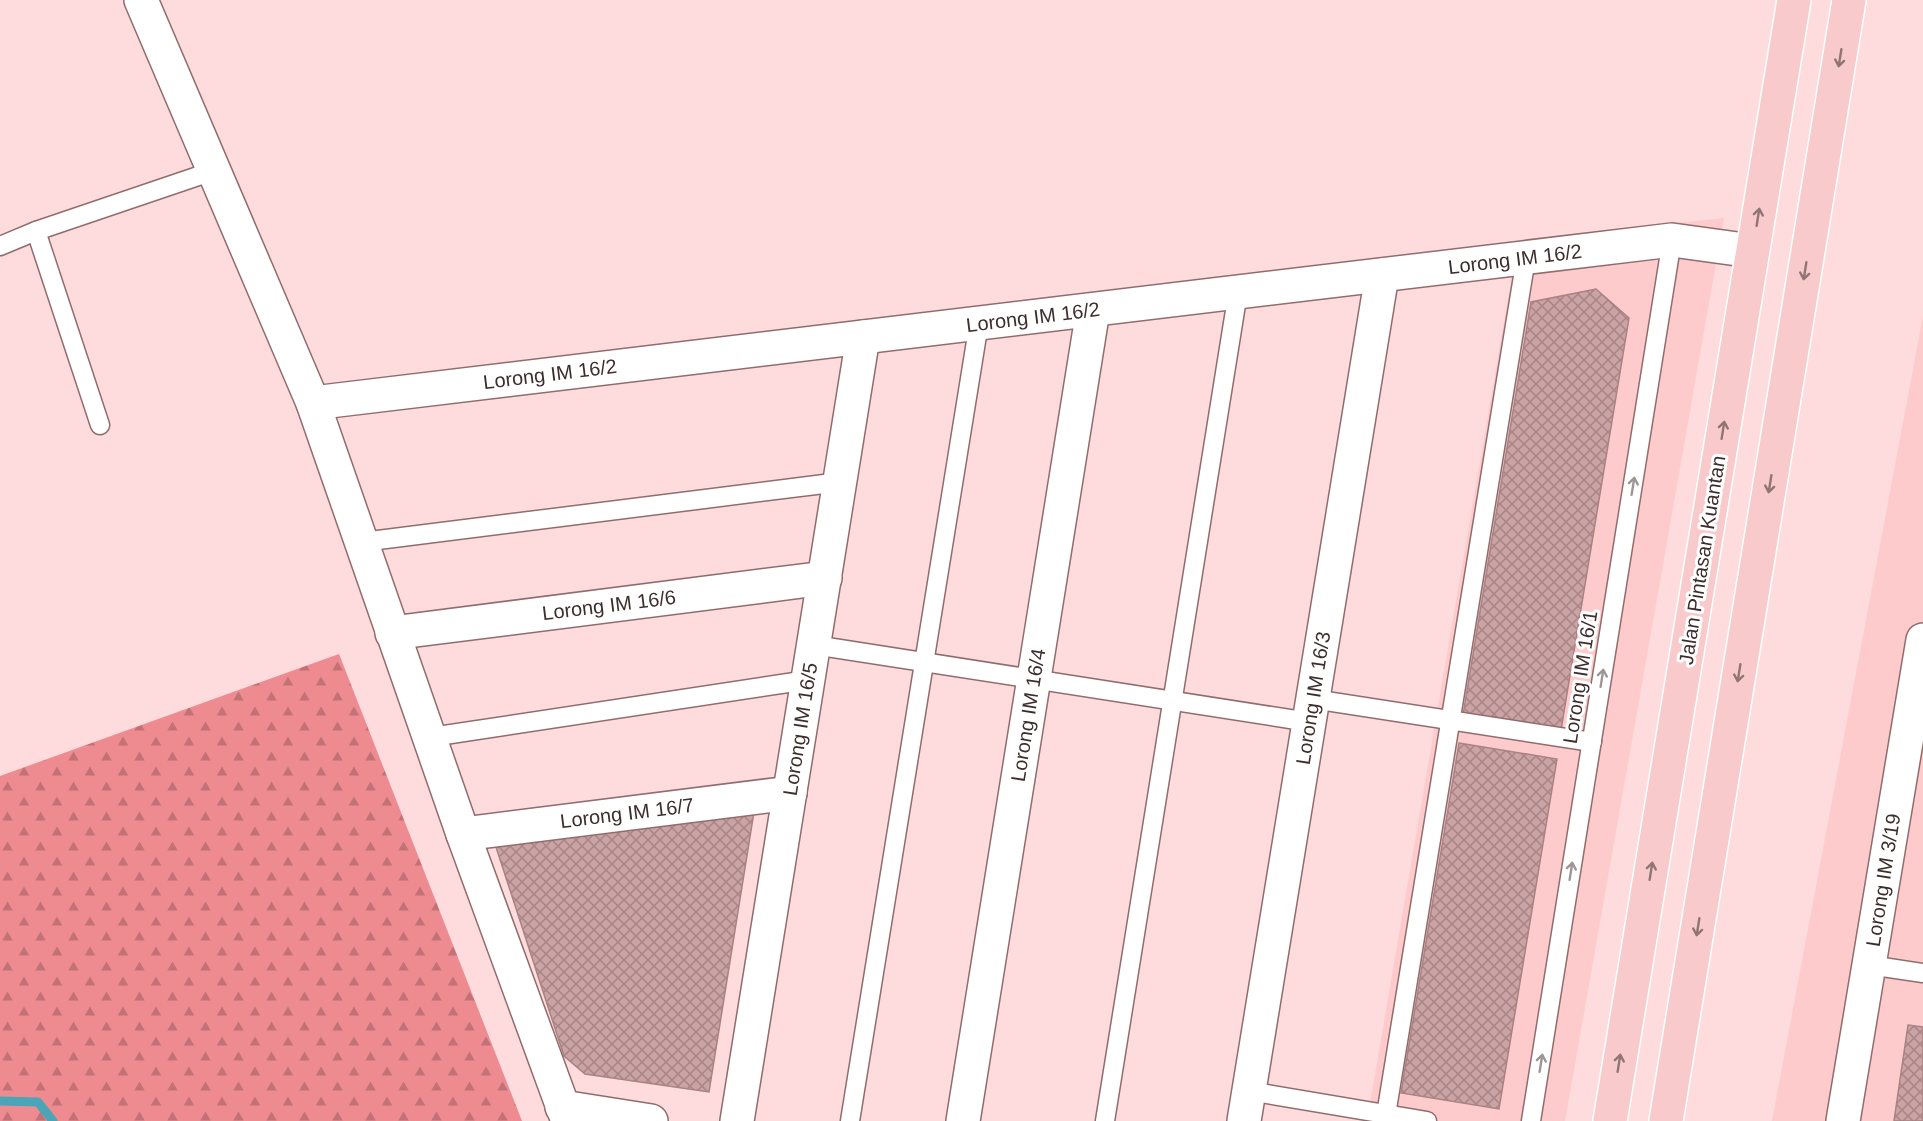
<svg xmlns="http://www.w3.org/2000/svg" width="1923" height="1121" viewBox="0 0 1923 1121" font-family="Arial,sans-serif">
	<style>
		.built { fill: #fecbcc }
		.forest { fill: url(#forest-firs) }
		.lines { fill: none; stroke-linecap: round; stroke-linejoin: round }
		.stream { stroke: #4aa6b6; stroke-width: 9 }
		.building { fill: url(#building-cross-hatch); stroke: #a98283; stroke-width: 1.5 }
		.lane-casing { stroke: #916c6d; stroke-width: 21 }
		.street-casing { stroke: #916c6d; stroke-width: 36 }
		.secondary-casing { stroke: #916c6d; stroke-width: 36 }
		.highway-casing { stroke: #fff; stroke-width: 36 }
		.lane { stroke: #fff; stroke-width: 18 }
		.street { stroke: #fff; stroke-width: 33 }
		.secondary { stroke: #fff; stroke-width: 33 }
		.highway { stroke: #f8cacb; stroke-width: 33 }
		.oneway { stroke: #917474 }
		.oneway2 { stroke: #9e9696 }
		.labels { text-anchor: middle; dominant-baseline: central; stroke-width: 6; stroke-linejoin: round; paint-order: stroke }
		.street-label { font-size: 20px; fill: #3d2d2d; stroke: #fff }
	</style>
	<defs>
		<pattern id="forest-firs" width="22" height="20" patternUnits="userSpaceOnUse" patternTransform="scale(1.5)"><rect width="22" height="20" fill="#ee8b90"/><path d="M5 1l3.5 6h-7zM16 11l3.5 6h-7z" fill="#c27276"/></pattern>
		<pattern id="building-cross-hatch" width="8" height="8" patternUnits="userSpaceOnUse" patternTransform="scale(1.5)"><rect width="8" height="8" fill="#cca3a4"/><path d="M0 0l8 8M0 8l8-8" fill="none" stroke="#a78586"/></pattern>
	</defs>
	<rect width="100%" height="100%" fill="#fedbdc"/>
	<g class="built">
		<path d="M1724,218l-159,903h-198l151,-881z"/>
		<path d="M1923,316v805h-151z"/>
	</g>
	<path class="forest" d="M339,654l183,467h-522v-345z"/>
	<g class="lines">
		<path class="stream" d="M0,1101l38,1 15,19"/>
	</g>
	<g class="building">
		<path d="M1596,289l33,29 -68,412 -98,-15 68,-413z"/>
		<path d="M1459,743l98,16 -58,350 -98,-16z"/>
		<path d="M754,812l-45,280 -124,-18 -21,-18 -68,-209z"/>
		<path d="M1908,1025l15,2v94h-29z"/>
	</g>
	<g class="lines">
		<defs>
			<g id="lane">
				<path d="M36,231l64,194"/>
				<path d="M0,246l36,-15 180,-61"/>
				<path d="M362,542l478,-60"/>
				<path d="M814,645l495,77"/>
				<path d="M1313,699l279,43"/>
				<path d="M431,737l377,-57"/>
				<path d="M1869,965l54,8"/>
				<path d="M1249,1091l178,30"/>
				<path d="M850,1121l129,-798"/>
				<path d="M1105,1121l133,-829"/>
				<path d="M1385,1121l141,-863"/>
				<path d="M1531,1121l141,-881"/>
			</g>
			<g id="street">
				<path d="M313,403l1359,-163 80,11"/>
				<path d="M392,633l433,-55"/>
				<path d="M463,834l327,-41"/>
				<path d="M562,1107l89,14"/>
				<path d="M737,1121l126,-784"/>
				<path d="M963,1121l130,-811"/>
				<path d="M1244,1121l138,-846"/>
				<path d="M1843,1121l80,-481"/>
			</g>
			<path id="secondary" d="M141,0l172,403 150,431 105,287"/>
			<g id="highway">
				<path d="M1610,1121l184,-1121"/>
				<path d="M1666,1121l183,-1121"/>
			</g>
		</defs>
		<use href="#lane" class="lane-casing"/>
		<use href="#street" class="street-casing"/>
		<use href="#secondary" class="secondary-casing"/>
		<use href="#highway" class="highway-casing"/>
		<use href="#lane" class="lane"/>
		<use href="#street" class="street"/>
		<use href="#secondary" class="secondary"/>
		<use href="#highway" class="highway"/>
	</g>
	<defs><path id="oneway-shaft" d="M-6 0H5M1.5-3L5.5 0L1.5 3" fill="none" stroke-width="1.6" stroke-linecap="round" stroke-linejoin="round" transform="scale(1.5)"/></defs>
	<g class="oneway">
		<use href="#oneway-shaft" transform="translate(1840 58) rotate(99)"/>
		<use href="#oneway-shaft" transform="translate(1758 217) rotate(-81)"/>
		<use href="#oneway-shaft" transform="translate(1805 271) rotate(99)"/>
		<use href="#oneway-shaft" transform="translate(1723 430) rotate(-81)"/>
		<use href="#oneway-shaft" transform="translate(1770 484) rotate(99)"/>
		<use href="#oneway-shaft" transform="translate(1739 673) rotate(99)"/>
		<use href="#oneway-shaft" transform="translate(1651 871) rotate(-81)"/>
		<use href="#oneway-shaft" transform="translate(1698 927) rotate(99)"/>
		<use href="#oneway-shaft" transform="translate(1619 1063) rotate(-81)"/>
	</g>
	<g class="oneway2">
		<use href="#oneway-shaft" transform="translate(1633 486) rotate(-81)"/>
		<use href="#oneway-shaft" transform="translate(1602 678) rotate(-81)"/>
		<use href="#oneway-shaft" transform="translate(1571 871) rotate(-81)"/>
		<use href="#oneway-shaft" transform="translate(1541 1063) rotate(-81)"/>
	</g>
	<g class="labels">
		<g class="street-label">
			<text transform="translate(1515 259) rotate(-7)">Lorong IM 16/2</text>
			<text transform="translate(1033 317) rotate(-7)">Lorong IM 16/2</text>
			<text transform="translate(550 374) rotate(-7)">Lorong IM 16/2</text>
			<text transform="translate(1702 560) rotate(-81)">Jalan Pintasan Kuantan</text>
			<text transform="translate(609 605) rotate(-7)">Lorong IM 16/6</text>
			<text transform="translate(1580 677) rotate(-81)">Lorong IM 16/1</text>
			<text transform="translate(1313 698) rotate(-81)">Lorong IM 16/3</text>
			<text transform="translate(1028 715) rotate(-81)">Lorong IM 16/4</text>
			<text transform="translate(800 729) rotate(-81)">Lorong IM 16/5</text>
			<text transform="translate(627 813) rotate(-7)">Lorong IM 16/7</text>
			<text transform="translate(1883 880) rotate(-81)">Lorong IM 3/19</text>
		</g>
	</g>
</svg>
